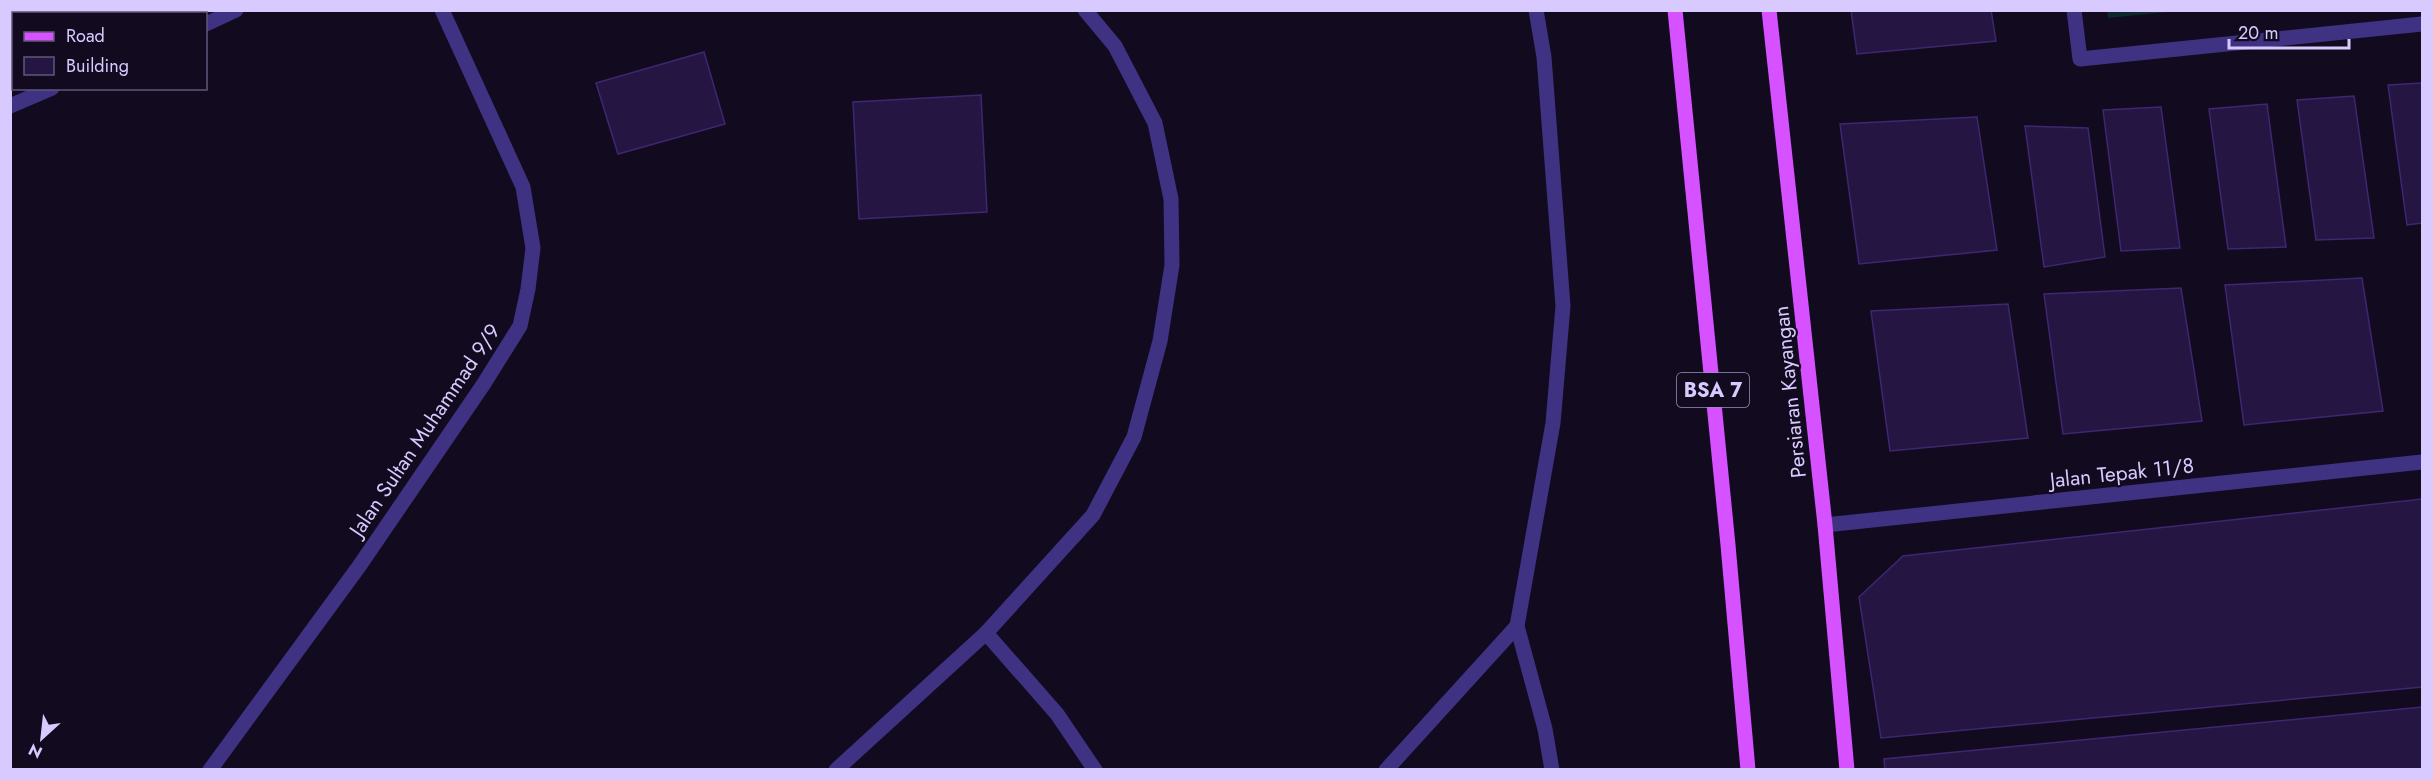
<svg xmlns="http://www.w3.org/2000/svg" width="2433" height="780" viewBox="0 0 2433 780" font-family="Jost,sans-serif">
	<style>
		.green { fill: #0e282b }
		.building { fill: #251543; stroke: #3f2671; stroke-width: 1.5 }
		.lines { fill: none; stroke-linecap: round; stroke-linejoin: round }
		.minor { stroke: #403283; stroke-width: 15 }
		.major { stroke: #d651ff; stroke-width: 15 }
		.labels { text-anchor: middle; dominant-baseline: central; stroke-width: 4.5; stroke-linejoin: round; paint-order: stroke }
		.shield { fill: #120b20; stroke: #9d91bc; stroke-width: 1.5 }
		.shield-label { font-size: 20px; font-weight: bold; fill: #d8caff }
		.street-label { font-size: 21px; fill: #d8caff; stroke: #120b20 }
	</style>
	<rect width="100%" height="100%" fill="#120b20"/>
	<path class="green" d="M2107,10h70v1l-69,7z"/>
	<g class="building">
		<path d="M1851,10h140l5,31 -139,13z"/>
		<path d="M704,52l21,72 -107,30 -22,-71z"/>
		<path d="M2422,83v140l-15,2 -19,-140z"/>
		<path d="M981,95l6,117 -128,7 -6,-117z"/>
		<path d="M2354,96l20,142 -58,2 -19,-140z"/>
		<path d="M2267,104l19,143 -58,2 -19,-140z"/>
		<path d="M2161,107l19,141 -59,3 -18,-141z"/>
		<path d="M1977,117l20,133 -138,14 -19,-140z"/>
		<path d="M2025,126l63,2 17,129 -61,10z"/>
		<path d="M2362,278l21,133 -139,14 -19,-140z"/>
		<path d="M2181,288l21,133 -139,13 -19,-140z"/>
		<path d="M2008,304l20,134 -138,13 -19,-140z"/>
		<path d="M2422,499v188l-541,51 -22,-141 44,-41z"/>
		<path d="M2422,707v63h-537l-1,-11z"/>
	</g>
	<g class="lines">
		<g class="minor">
			<path d="M2074,10l6,49 342,-35"/>
			<path d="M206,24l30,-14"/>
			<path d="M10,106l42,-18"/>
			<path d="M1825,525l597,-63"/>
			<path d="M1517,626l28,103 7,41"/>
			<path d="M986,633l71,81 38,56"/>
			<path d="M210,770l150,-205 123,-180 37,-59 8,-37 5,-41 -10,-61 -81,-177"/>
			<path d="M836,770l150,-137 107,-118 41,-78 26,-96 12,-76 -1,-66 -16,-76 -40,-77 -30,-36"/>
			<path d="M1386,770l131,-144 36,-203 10,-117 -19,-249 -8,-47"/>
		</g>
		<g class="major">
			<path d="M1675,10l53,535 20,225"/>
			<path d="M1769,10l56,515 22,245"/>
		</g>
	</g>
	<g class="labels">
		<rect class="shield" x="1677" y="373" width="72" height="34" rx="4.5"/>
		<g class="shield-label">
			<text x="1713" y="390">BSA 7</text>
		</g>
		<g class="street-label">
			<text transform="translate(1790 392) rotate(-96)">Persiaran Kayangan</text>
			<text transform="translate(425 430) rotate(-56)">Jalan Sultan Muhammad 9/9</text>
			<text transform="translate(2122 473) rotate(-6)">Jalan Tepak 11/8</text>
		</g>
	</g>
	<rect width="2433" height="780" fill="none" stroke="#d8caff" stroke-width="24"/>
	<rect x="12" y="12" width="195" height="78" fill="#120b20" stroke="#615779" stroke-width="1.5"/>
	<rect x="24" y="32" width="30" height="9" fill="#d651ff" stroke="#615779" stroke-width="1.5"/>
	<text x="66" y="42" font-size="18" fill="#d8caff">Road</text>
	<rect x="24" y="57" width="30" height="18" fill="#251543" stroke="#615779" stroke-width="1.5"/>
	<text x="66" y="72" font-size="18" fill="#d8caff">Building</text>
	<g transform="translate(42 738) rotate(207)" stroke="#120b20" stroke-width="4.5" paint-order="stroke">
	<path d="M0-4.5L10 22L0 15L-10 22Z" fill="#d8caff"/>
	<text y="-9" font-size="16" font-weight="bold" text-anchor="middle" fill="#d8caff">N</text>
	</g>
	<path d="M2229 39v9h120v-9" fill="none" stroke="#d8caff" stroke-width="3"/>
	<text x="2238" y="39" font-size="18" fill="#d8caff" stroke="#120b20" stroke-width="4.5" paint-order="stroke">20 m</text>
</svg>
